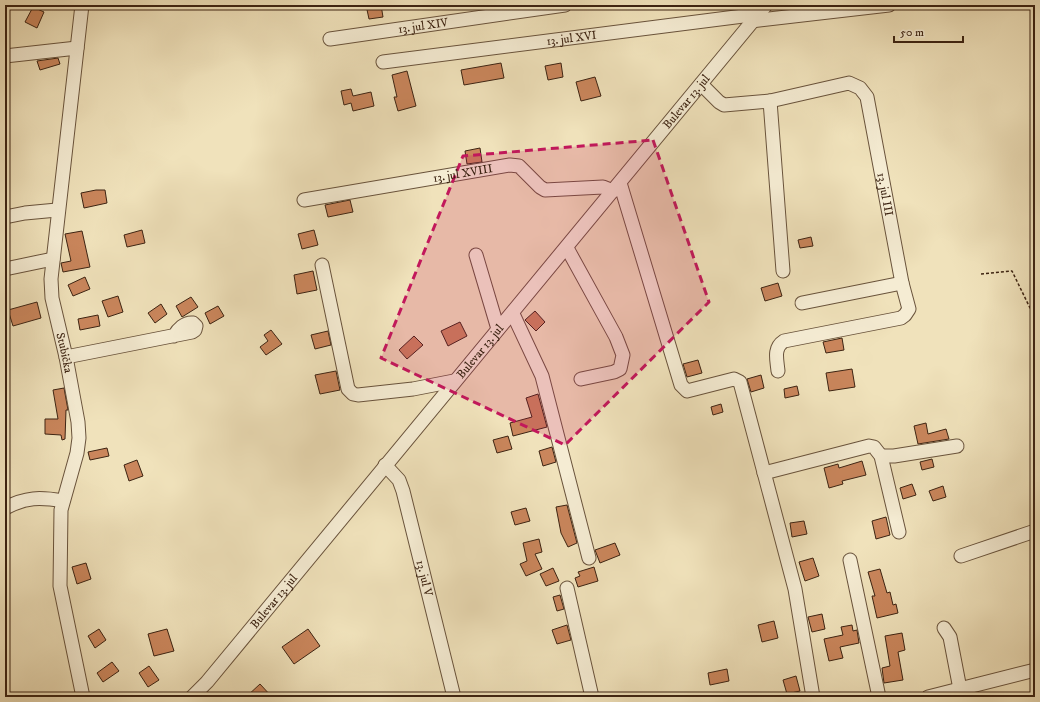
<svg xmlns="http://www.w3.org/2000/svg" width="1040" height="702" viewBox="0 0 1040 702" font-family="'IM FELL DW Pica',serif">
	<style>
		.building { fill: #ca865c; stroke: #3c2312 }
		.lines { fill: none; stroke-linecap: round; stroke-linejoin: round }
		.minor-casing { stroke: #69533c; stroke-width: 15 }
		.path { stroke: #3c2312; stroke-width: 1.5; stroke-dasharray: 3 2; stroke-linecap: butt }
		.minor { stroke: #f5ecd3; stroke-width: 13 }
		.marked { fill: #c2185b; fill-opacity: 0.2; stroke: #c2185b; stroke-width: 3; stroke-dasharray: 8 5; stroke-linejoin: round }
		.labels { text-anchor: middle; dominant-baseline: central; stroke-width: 4; stroke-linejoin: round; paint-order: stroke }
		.street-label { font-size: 12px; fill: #3c2312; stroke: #f5ecd3 }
	</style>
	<rect width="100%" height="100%" fill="#f0e2bb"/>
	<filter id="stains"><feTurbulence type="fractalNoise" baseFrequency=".005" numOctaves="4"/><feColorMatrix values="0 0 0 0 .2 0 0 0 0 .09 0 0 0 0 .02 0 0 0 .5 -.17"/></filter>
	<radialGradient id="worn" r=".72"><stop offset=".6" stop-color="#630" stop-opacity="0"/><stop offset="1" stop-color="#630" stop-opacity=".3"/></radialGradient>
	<g class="building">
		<path d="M366,5h15l2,12 -14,2z"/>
		<path d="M33,7l11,5 -7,16 -12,-6z"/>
		<path d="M58,58l2,6 -20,6 -3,-9z"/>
		<path d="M501,63l3,15 -40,7 -3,-15z"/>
		<path d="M561,63l2,14 -15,3 -3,-14z"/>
		<path d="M407,71l9,35 -18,5 -4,-14h3l-5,-22z"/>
		<path d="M595,77l6,19 -20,5 -5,-19z"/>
		<path d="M351,89l2,7 18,-4 3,14 -21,5 -2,-8 -7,2 -3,-14z"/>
		<path d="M480,148l2,14 -15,2 -2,-13z"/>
		<path d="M96,190h9l2,13 -23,5 -3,-15z"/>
		<path d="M350,200l3,12 -25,5 -3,-12z"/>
		<path d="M142,230l3,13 -18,4 -3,-12z"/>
		<path d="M314,230l4,15 -16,4 -4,-15z"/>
		<path d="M82,231l8,36 -27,5 -2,-9 10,-2 -6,-27z"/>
		<path d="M811,237l2,9 -13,2 -2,-8z"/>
		<path d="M313,271l4,19 -20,4 -3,-19z"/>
		<path d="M85,277l5,12 -17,7 -5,-11z"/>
		<path d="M778,283l4,13 -17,5 -4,-13z"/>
		<path d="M118,296l5,16 -15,5 -6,-16z"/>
		<path d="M191,297l7,10 -16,10 -6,-11z"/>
		<path d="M37,302l4,16 -28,8 -5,-16z"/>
		<path d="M161,304l6,10 -12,9 -7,-10z"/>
		<path d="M218,306l6,10 -14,8 -5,-11z"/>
		<path d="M535,311l10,11 -9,9 -11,-11z"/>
		<path d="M98,315l2,11 -20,4 -2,-11z"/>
		<path d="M460,322l7,14 -19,10 -7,-15z"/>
		<path d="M271,330l11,14 -16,11 -6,-8 8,-6 -4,-6z"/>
		<path d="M328,331l3,14 -16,4 -4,-14z"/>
		<path d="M414,336l9,9 -16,14 -8,-9z"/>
		<path d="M842,338l2,12 -18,3 -3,-11z"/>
		<path d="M698,360l4,13 -15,4 -4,-13z"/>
		<path d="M852,369l3,18 -26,4 -3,-18z"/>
		<path d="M336,371l4,19 -20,4 -5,-19z"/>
		<path d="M761,375l3,13 -13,4 -4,-13z"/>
		<path d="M797,386l2,9 -14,3 -1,-9z"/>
		<path d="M64,388l4,22h-2l-1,29 -3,1 -1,-5 -16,-1v-15h13l-5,-29z"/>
		<path d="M538,394l9,33 -34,9 -3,-13 22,-6 -6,-19z"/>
		<path d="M721,404l2,8 -10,3 -2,-8z"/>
		<path d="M926,423l2,11 18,-5 3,10 -31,5 -4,-18z"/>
		<path d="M508,436l4,13 -15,4 -4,-13z"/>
		<path d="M552,447l4,15 -13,4 -4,-15z"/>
		<path d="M107,448l2,8 -19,4 -2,-8z"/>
		<path d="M932,459l2,8 -12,3 -2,-8z"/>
		<path d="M137,460l6,16 -14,5 -5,-16z"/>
		<path d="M862,461l4,14 -24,6 1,3 -14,4 -5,-20 14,-4 1,4z"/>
		<path d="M912,484l4,11 -13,4 -3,-11z"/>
		<path d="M943,486l3,11 -13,4 -4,-10z"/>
		<path d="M567,505l10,38 -9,4 -7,-14 -5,-26z"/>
		<path d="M526,508l4,13 -15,4 -4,-13z"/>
		<path d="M886,517l4,18 -14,4 -4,-18z"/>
		<path d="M804,521l3,13 -15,3 -2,-14z"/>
		<path d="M539,539l3,13 -7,2 7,15 -16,7 -6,-12 7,-3 -4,-18z"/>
		<path d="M615,543l5,12 -20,8 -5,-13z"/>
		<path d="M813,558l6,18 -14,5 -6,-19z"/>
		<path d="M86,563l5,16 -14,5 -5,-17z"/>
		<path d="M594,567l4,14 -20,6 -3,-9 5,-2 -2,-4z"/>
		<path d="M553,568l6,13 -13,5 -6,-12z"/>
		<path d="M880,569l7,24 3,-1 3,13 3,-1 2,9 -21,5 -5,-22h3l-7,-24z"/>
		<path d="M560,595l4,14 -7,2 -4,-14z"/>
		<path d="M822,614l3,15 -13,3 -4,-15z"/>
		<path d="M774,621l4,17 -16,4 -4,-17z"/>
		<path d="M567,625l4,15 -14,4 -5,-14z"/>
		<path d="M852,625l1,6 4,-1 2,13 -19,4 3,11 -14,3 -5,-22 19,-4 -2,-8z"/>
		<path d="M99,629l7,11 -11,8 -7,-12z"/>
		<path d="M167,629l7,22 -20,5 -6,-22z"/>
		<path d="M308,629l12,17 -26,18 -12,-17z"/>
		<path d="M902,633l3,17 -7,2 5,28 -19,3 -2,-15 8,-2 -5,-30z"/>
		<path d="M112,662l7,9 -16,11 -6,-9z"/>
		<path d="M149,666l10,14 -11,7 -9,-14z"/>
		<path d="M727,669l2,12 -19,4 -2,-12z"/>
		<path d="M796,676l4,15 -13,3 -4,-14z"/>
		<path d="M260,684l12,13h-26z"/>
	</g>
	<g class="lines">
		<defs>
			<g id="minor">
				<path id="s1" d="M82,5l-31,274 1,19 14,59 12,65 1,16 -2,15 -16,57 -1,76 23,111"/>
				<path d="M751,21l138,-16"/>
				<path id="s2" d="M330,39l235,-34"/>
				<path d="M5,56l72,-8"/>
				<path id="s3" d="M383,62l376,-48"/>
				<path id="s4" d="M701,84l18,18 5,3 46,-4 79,-18 11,5 7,9 35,186 7,26 -4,6 -4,3 -117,23c-11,7 -7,19 -6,30"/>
				<path d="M770,101l13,170"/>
				<path d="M620,183l61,202 6,6 47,-12 6,3 55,207 18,108"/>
				<path id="s5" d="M304,200l206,-35 9,1 21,21 5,3 58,-3 10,4"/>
				<path d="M5,217l20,-4 32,-3"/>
				<path d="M567,248l49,89 7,18 -3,14 -6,3 -33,7"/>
				<path d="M476,255l22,74"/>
				<path d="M322,265l26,124 5,5 5,1 55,-6 41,-8"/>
				<path d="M5,269l48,-10"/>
				<path d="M802,303l100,-20"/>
				<path d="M513,314l29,62 47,182"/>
				<path d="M66,357l126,-25 3,-2 1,-4 -3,-3c-8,-1 -15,6 -19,13"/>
				<path d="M881,456h13l63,-10"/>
				<path id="s6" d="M385,465l14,15 4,11 51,206"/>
				<path d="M764,473l105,-27 5,1 7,9 18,76"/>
				<path d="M5,508c21,-11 35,-11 58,-7"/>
				<path d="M961,556l74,-25"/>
				<path d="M850,560l29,137"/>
				<path d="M567,588l25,109"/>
				<path d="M944,628l6,9 10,52"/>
				<path id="s7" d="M192,697l15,-15 559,-677"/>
				<path d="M928,697l107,-27"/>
			</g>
		</defs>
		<use href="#minor" class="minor-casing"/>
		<path class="path" d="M981,274l31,-3 18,37 5,1"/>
		<use href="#minor" class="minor"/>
	</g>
	<path class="marked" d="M653,140l56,162 -144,143 -184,-87 82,-202z"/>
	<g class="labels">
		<g class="street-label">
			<text stroke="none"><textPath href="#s2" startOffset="94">13. jul XIV</textPath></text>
			<text stroke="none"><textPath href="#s3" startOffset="190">13. jul XVI</textPath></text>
			<text stroke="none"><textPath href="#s7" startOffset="774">Bulevar 13. jul</textPath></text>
			<text stroke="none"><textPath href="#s5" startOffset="161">13. jul XVIII</textPath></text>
			<text stroke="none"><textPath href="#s4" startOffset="281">13. jul III</textPath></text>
			<text stroke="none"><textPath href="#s7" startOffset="450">Bulevar 13. jul</textPath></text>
			<text stroke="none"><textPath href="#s1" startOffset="351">Stubička</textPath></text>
			<text stroke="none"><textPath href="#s6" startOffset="122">13. jul V</textPath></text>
			<text stroke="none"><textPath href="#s7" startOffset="126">Bulevar 13. jul</textPath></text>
		</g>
	</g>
	<rect width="1040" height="702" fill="none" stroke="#f0e2bb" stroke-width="20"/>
	<rect x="6" y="6" width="1028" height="690" fill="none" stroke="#3c2312" stroke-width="2"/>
	<rect x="10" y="10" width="1020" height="682" fill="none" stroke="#3c2312"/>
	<path d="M894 36v6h69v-6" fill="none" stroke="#3c2312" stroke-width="2"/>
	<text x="900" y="36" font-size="12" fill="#3c2312" stroke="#f5ecd3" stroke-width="3" paint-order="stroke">50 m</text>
	<rect width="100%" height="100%" filter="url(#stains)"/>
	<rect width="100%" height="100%" fill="url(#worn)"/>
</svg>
